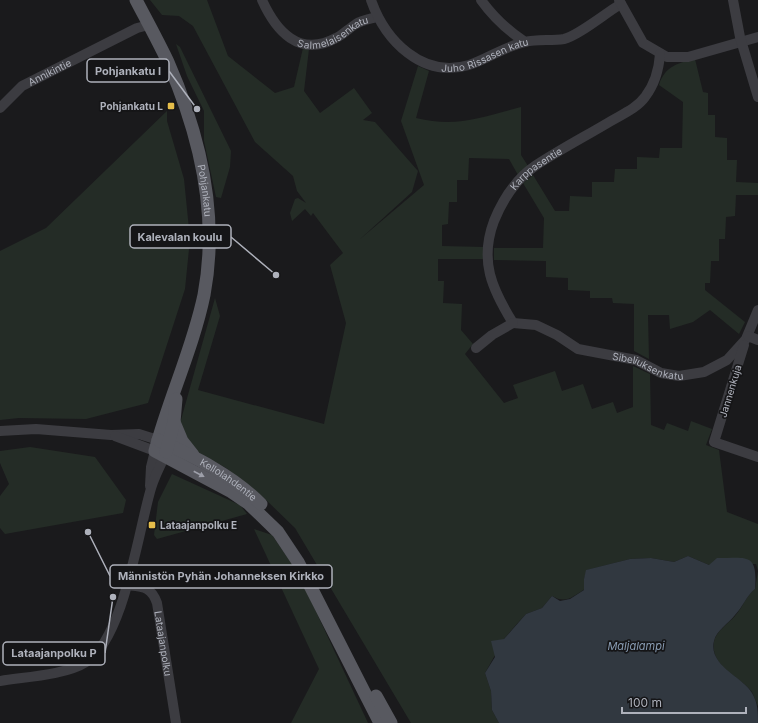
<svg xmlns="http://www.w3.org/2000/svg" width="758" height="723" viewBox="0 0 758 723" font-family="Inter,sans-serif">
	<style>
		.green { fill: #242c26 }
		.water { fill: #313840 }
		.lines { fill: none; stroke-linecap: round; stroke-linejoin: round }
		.minor { stroke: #3c3c41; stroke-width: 10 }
		.major { stroke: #585960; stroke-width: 13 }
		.oneway { fill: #9d9fa9 }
		.poi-dot { fill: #e5bd4a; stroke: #151517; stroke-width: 1.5 }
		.labels { text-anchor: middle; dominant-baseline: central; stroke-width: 3.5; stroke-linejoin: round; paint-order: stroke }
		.street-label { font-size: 10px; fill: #aeb1bb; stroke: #151517 }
		.poi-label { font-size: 10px; font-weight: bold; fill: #aeb1bb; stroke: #151517; text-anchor: end }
		.water-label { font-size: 11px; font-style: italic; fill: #889bb2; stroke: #151517 }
		.leader { fill: none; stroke: #aeb1bb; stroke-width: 1.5 }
		.callout-dot { fill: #aeb1bb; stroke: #151517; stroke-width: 1.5 }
		.callout { fill: #151517; stroke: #aeb1bb; stroke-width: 1.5 }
		.callout-label { font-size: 11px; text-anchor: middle; font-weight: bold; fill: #aeb1bb }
	</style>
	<rect width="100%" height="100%" fill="#1a1a1c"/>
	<g class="green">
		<path d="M150,0h57l21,56 47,37 19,-6 9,-39 6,1 -5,42 16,22 34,-25 18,25 -9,7 12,2 43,49 -6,21 -53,48 65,-55 -23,-64 17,-55 11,5 -13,47c41,10 66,-1 105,-11v48l7,11 -10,9 -9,-16 -40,-1 -1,22h-11v22h-8l-1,22 -6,1v21l42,1v12h-46v22h6l-1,22 19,1 -1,26 12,14 -8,10 39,49 14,-5 -5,-13 42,-14 7,20 21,-7 9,25 21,-7 4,11 16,-6v-41l17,8 1,51 13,5 3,-7 21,8 3,-10 21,8 -6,16 13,5 8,62 31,12v47l-2,-7 -47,1 -21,-9 -14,6 -23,-4 -21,1 -43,11 -3,9 1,10c-13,8 -19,15 -33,7l-10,12 -16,6 -11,12 -11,13 -19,34 6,18 1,19 7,13h-88l-116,-195 -31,-30 -38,-30 -39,-22 -8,-19 36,-129 5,18 -22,74 126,34 22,-101 -16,-58 13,-12 -30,-40 -2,3 -6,-7 -13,12 -2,-8 5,-14 3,-1 8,5 -9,-12 -4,-15 -38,-34 -62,-116 -14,-10 -17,-1z"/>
		<path d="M176,44l4,3 51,104 -1,16 -9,31 -5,-1 -12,-56v-30l-17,-35z"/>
		<path d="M695,59l8,33 5,1v22h7v22l12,1v22h10l-1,22 22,1v12h-22l-1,21 -9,1 -1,22h-6v22h-8l-1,22h-5v7l40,32 -6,12 -29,-24 -17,12 -23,7 -1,-14h-21l1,44 -15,-8v-47l-21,-1 -1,-5h-22v-7l-22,-1v-12l-22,-1v-16l-52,-1v-12h49l1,-30 -21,-35 10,-8 22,36h14l1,-15 22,1v-15h22l1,-13h22v-12l22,1 1,-10h22l1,-46 -24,-17c6,-19 19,-22 36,-26z"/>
		<path d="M167,111v10l17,58 6,60 -5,50 -37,114 -62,16 -67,-1 -19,2v-169l46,-23z"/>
		<path d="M30,447l65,10 31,43 -3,13 -118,21 -5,-6v-32l9,-12 -9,-21v-12z"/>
		<path d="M172,474l68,31 7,9 -90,25 -3,-4 4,-33z"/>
		<path d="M254,529l18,6 26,38 70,150h-77l28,-54z"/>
		<path d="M758,571v135c-2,-4 -4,-10 -6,-14 -12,-16 -42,-25 -38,-50 1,-10 15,-19 21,-26 8,-9 11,-20 20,-27z"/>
	</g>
	<path class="water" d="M688,556l21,9 8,-7c30,0 41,-6 38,31 -9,7 -12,18 -20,26 -6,8 -19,16 -21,26 -6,25 29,36 38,52 6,10 6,19 6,30h-259l-7,-13 -1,-19 -6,-18 10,-16 -4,-16 13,-2 22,-25 16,-6 10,-12 8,5 10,-2 14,-9v-11l2,-9 44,-11 21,-1 23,4z"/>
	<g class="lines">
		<g class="minor">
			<path id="s1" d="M262,0c14,31 37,58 74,38 7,-3 13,-10 20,-14 6,-4 14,-5 21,-7"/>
			<path id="s2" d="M371,0c14,40 51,79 98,65 19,-6 36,-19 56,-23 12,-3 26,-1 39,-3 14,-3 43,-27 57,-35"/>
			<path d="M481,0c13,18 26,30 44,42"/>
			<path d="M619,0l24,43 24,14h21l70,-20"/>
			<path d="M733,0l7,37 18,60"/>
			<path id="s3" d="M0,108l22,-22 115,-58 12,-3"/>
			<path id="s4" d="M513,323c-21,-34 -34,-62 -19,-102 9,-22 22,-42 41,-55 24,-16 51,-30 76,-45 12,-7 26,-13 34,-24 10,-13 14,-28 15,-43"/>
			<path id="s5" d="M513,323l23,2 21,10 21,14 58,11 25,13 18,3 25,-4 23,-12 19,-21 12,-29"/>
			<path d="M748,336l10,4"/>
			<path d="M744,345l-30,97 44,15"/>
			<path d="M476,348l16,-13 21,-12"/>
			<path d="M0,431l36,-2 75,6 28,-1 19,6"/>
			<path d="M115,436l40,15 -4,16 -1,19"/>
			<path id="s6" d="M126,585c17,2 25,1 31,18l19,120"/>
			<path d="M0,681c24,-4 66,-6 86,-19 37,-22 52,-128 64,-170 3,-13 10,-25 15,-37"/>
		</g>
		<g class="major">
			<path id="s7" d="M136,0c11,21 22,41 32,62 32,73 51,154 36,233 -11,53 -35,103 -49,156l75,40 19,13 29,28 20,30 82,161"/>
			<path d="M174,422l8,19 11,14"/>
			<path id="s8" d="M158,440c37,17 74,35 103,64"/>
			<path d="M166,452l8,-30 2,-23"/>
			<path d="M376,696l15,27"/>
		</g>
	</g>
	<defs><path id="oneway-solid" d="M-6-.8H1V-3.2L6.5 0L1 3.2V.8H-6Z"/></defs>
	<use class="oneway" href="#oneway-solid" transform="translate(199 474) rotate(28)"/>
	<g class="poi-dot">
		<rect x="167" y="102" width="8" height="8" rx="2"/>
		<rect x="148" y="521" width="8" height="8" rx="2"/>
	</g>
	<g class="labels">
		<g class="street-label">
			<text stroke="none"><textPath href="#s1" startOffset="95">Salmelaisenkatu</textPath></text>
			<text stroke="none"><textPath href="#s2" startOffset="148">Juho Rissasen katu</textPath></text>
			<text stroke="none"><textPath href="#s3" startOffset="62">Annikintie</textPath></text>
			<text stroke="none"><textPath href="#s4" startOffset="177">Karppasentie</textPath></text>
			<text stroke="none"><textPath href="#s7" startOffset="204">Pohjankatu</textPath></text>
			<text stroke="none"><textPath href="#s5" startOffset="144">Sibeliuksenkatu</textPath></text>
			<text transform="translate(730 391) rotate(-73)">Jannenkuja</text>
			<text stroke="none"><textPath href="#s8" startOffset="81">Kellolahdentie</textPath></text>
			<text stroke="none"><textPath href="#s6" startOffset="80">Lataajanpolku</textPath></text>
		</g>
		<g class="poi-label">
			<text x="163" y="106">Pohjankatu L</text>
			<text x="160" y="525" text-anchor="start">Lataajanpolku E</text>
		</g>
		<g class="water-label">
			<text x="636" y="646">Maljalampi</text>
		</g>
	</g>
	<path class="leader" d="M197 109L169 71M276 275L231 237M88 532L110 576M113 597L105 653"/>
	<g class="callout-dot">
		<circle cx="197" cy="109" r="4"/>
		<circle cx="276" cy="275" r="4"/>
		<circle cx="88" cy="532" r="4"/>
		<circle cx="113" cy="597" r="4"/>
	</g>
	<g class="callout">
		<rect x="87" y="59" width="82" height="23" rx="4"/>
		<rect x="130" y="225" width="101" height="23" rx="4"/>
		<rect x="110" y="565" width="222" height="23" rx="4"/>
		<rect x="3" y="642" width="102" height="23" rx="4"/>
	</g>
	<g class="callout-label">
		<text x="128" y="75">Pohjankatu I</text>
		<text x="180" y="241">Kalevalan koulu</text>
		<text x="221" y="580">Männistön Pyhän Johanneksen Kirkko</text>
		<text x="54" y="657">Lataajanpolku P</text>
	</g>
	<path d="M622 707v6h124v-6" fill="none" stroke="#aeb1bb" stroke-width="2"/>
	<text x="628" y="707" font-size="12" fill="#aeb1bb" stroke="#151517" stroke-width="3" paint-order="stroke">100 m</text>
</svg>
